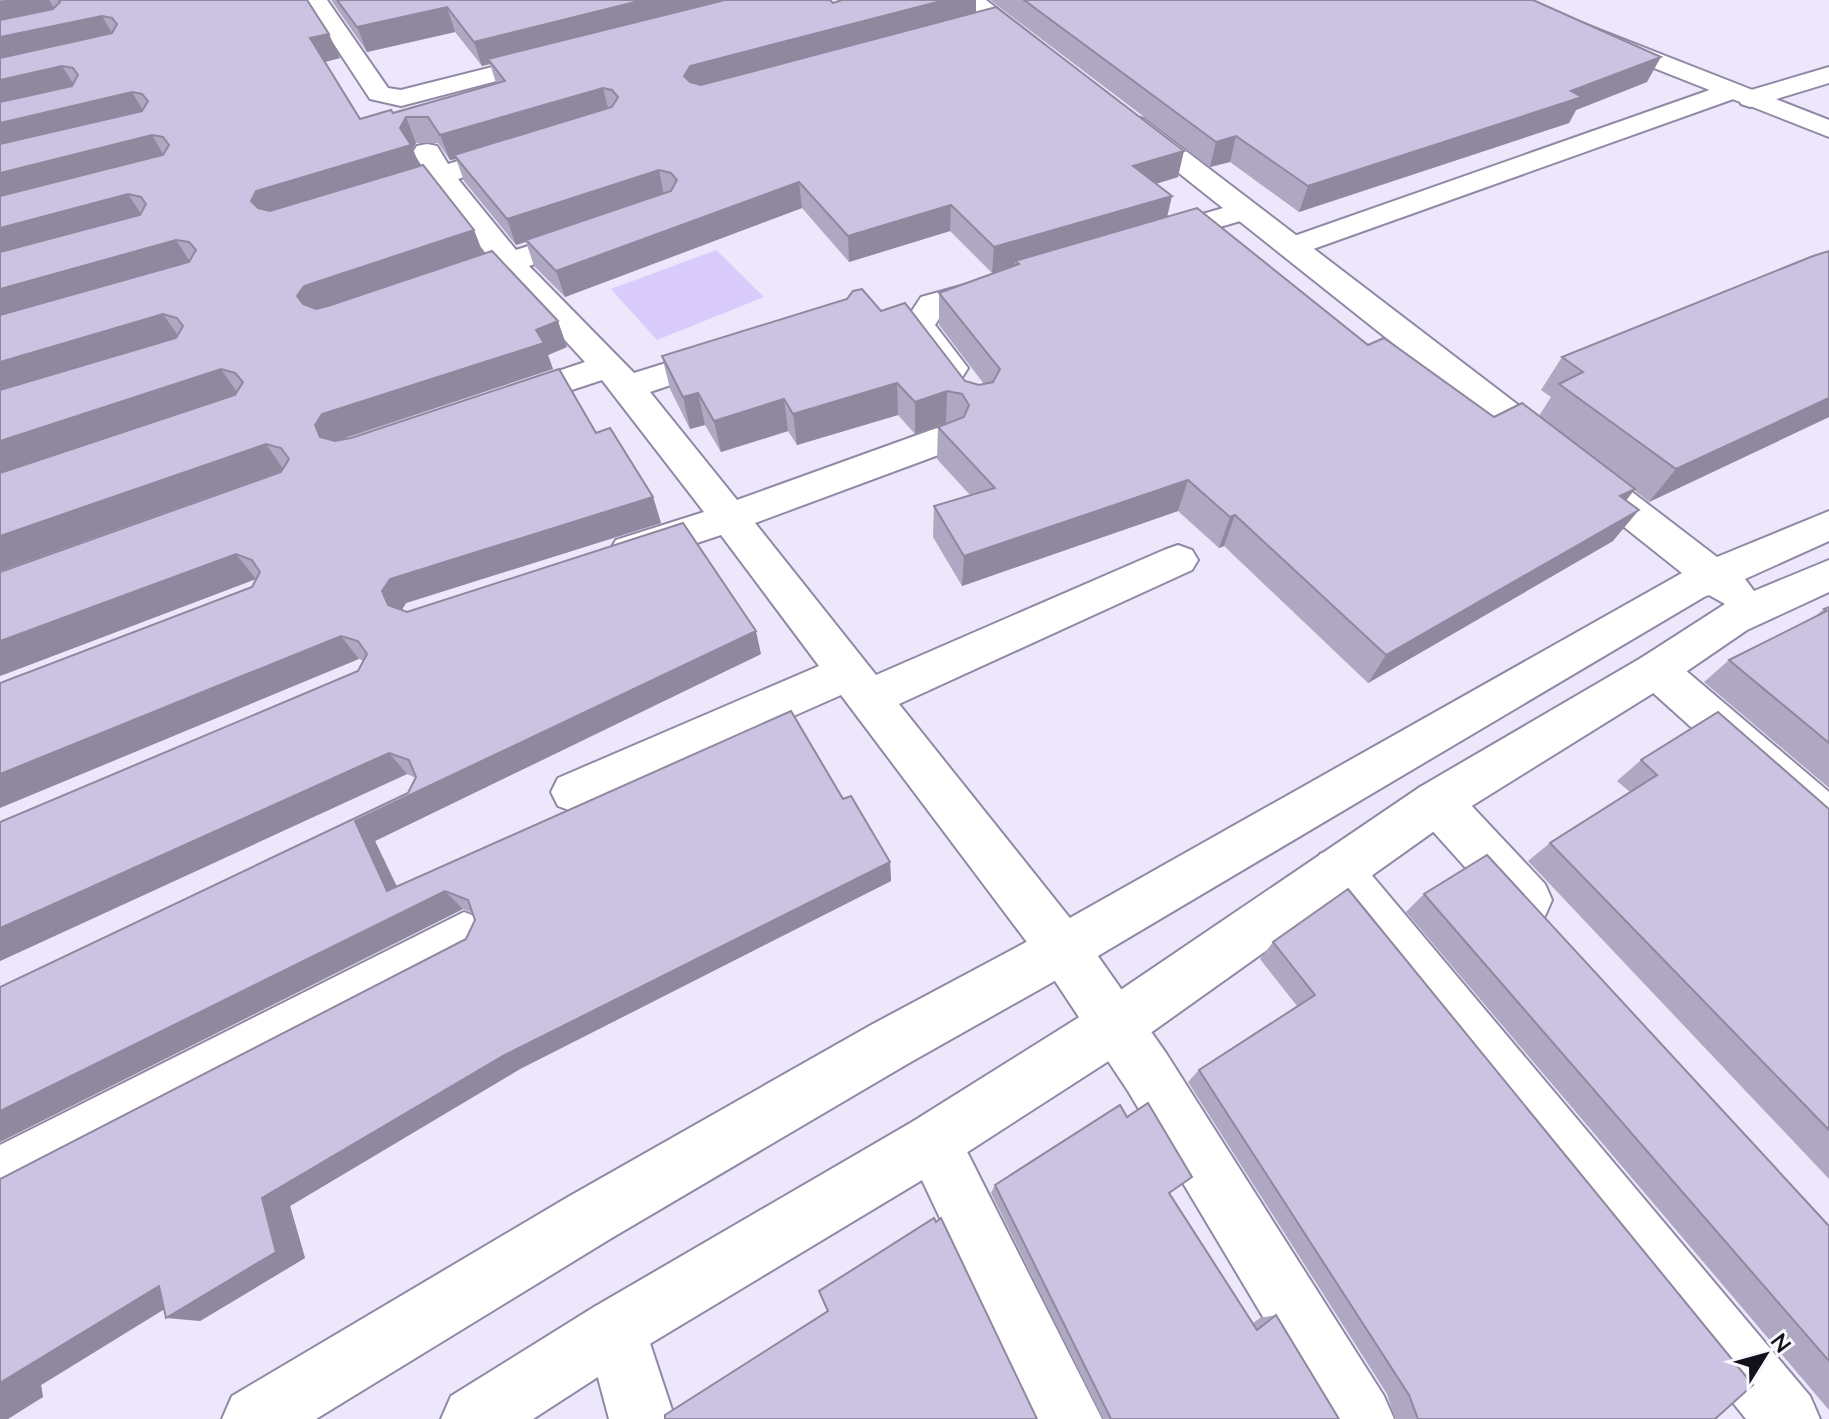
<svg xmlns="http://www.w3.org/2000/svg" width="1829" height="1419" viewBox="0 0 1829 1419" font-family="Lato,sans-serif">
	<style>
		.green { fill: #dacbfd }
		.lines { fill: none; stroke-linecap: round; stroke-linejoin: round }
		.street-casing { stroke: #9188a6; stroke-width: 4 }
		.secondary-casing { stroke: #9188a6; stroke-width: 4 }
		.street { fill: #fff; fill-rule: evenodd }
		.secondary { fill: #fff; fill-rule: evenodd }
		.wall { fill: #afa8c2 }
		.shaded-wall { fill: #8f889e }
		.building { fill: #ccc3e2; stroke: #8f889e; stroke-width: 2 }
	</style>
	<rect width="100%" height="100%" fill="#ede7fb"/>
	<path class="green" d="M716,250l48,47 -107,43 -46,-51z"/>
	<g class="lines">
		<defs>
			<g id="street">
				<path d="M305,0h22l61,88 13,2 151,-38 9,2 3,5 -3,5 -160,42 -31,-7z"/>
				<path d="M1829,67v16l-79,24 -9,-3 -2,-7 -437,156 -11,3 -11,-3 -4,-6 4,-6 441,-155h18l2,7z"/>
				<path d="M518,143l10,2 4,6 -4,6 -70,22 58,71 71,-23 11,3 4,6 -4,6 -69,24 105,107 90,-28 12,4 5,7 -5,7 -86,29 87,108 197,-71 13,-3 13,3 5,9 -5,9 -205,76 121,152 288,-125 14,-5 14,5 6,10 -6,10 -293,134 182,228 85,121 218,343 10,23h-70l-196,-328 -83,-125 -204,-271 -251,111 -16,6 -16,-6 -7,-14 7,-14 261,-112 -98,-131 -91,30 -14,-5 -6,-10 6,-10 88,-28 -102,-132 -94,31 -12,-3 -5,-8 5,-8 89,-30 -81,-88 -56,18 -11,-2 -5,-7 5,-7 53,-17 -55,-73 -58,18 -10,-3 -4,-6 4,-6 58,-18 -12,-19 4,-6 10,-2 10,2 11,18z"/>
				<path d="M1244,202l10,3 5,6 -5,6 -99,29 -11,-3 -4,-6 4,-6z"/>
				<path d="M997,276l11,2 5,7 -5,7 -64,19 -9,14 33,43 -5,8c-29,7 -46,-28 -61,-50l19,-29z"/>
				<path d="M1656,653l15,5 158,134v50l-17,-6 -171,-154 -6,-12 6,-12z"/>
				<path d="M1437,781l17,6 91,97 7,16 -7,16 -18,7 -18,-7 -89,-99 -6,-15 6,-15z"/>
				<path d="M1337,848l17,6 456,542 10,23h-74l-426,-533 -7,-16 7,-16z"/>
				<path d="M464,912l18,7 7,17 -7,17 -482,252v-60z"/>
				<path d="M932,1114l20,8 150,297h-67l-131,-277 8,-20z"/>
				<path d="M616,1298l22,9 37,112h-66l-24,-90 9,-22z"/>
			</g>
			<g id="secondary">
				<path d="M960,0h26l59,46 -3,5h-18z"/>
				<path d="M1491,0h32l306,120v17l-335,-132z"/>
				<path d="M1135,117l9,2 573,438 112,-46v30l-84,38 9,12 75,-31v32l-82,38 -76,52 -217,135 -319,227 -183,118 -314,189 -105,68h-92l10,-23 143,-89 318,-185 185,-116 323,-219 221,-129 84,-54 -16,-9 -5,2 -623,369 -172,97 -299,176 -294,180h-94l10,-23 336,-199 303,-172 174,-93 637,-359 -556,-442 -4,-6 4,-6z"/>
			</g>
		</defs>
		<use href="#street" class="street-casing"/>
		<use href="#secondary" class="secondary-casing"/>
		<use href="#street" class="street"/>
		<use href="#secondary" class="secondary"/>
	</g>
	<g class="wall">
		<path d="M0,0h307l33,58 -15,4 35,57 33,-6 103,-30 -6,-19 -8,2 -27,-34 -88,20 -36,-52h499l3,3 143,9 202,165 -22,7 11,32 201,129 126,72 45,-1 12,-19 -10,-7 21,-33 267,-106v166l-180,85 -15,-12 -8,11 -13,40 -245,142 -144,-137 -5,2 -41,-37 -216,75 -29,-49 1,-31 36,-11 -33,-36 1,-32 8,-4 -31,11 -17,-19 -101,30 -9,-14 -67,21 -16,-27 -15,4 -20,-40 -8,-33 219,-45 84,70 14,4 5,-1 -45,-59v-32l66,-24 -13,4 -42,-42 -101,31 -47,-54 -237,89 -31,-31 -8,-24 -10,3 -52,-64 -8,-22 -6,1 -12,-17h-22l-3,6 6,17 55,64 9,24 84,93 -19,8 5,14 -215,72 258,-8 57,64 8,26 -255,80 -4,7 5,2 354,42 -386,187 22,45 446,-87 47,63 1,19 -371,188 -230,137 15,52 -105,63 -36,-12 -123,76 2,12 -43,22 466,-480 9,-19 -2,-7 -10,-4 -463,233 408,-349 8,-15 -9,-4 -407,187v-139l358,-151 6,-10 -5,-2 -107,-72 4,-8 -256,97v-104l281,-100 1,-1 -282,100z"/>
		<path d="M990,0h543l114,82 -71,28 -7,13 -270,89 -69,-50 -20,5z"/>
		<path d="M1829,607v181l-125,-106 25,-22 83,-41 12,-10z"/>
		<path d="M1641,760l188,49v370l-301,-318 22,-18 80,-51 -13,-11z"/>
		<path d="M1424,894l405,332v184l-423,-498z"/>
		<path d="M1273,942l442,477h-320l-8,-25 -199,-312 11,-12 98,-64 -37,-47z"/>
		<path d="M995,1185l175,8 83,130 7,-5 16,-3 63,104h-236l-112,-226z"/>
	</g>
	<g class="shaded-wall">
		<path d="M5,0h44l10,16 -59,13v-28z"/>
		<path d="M643,0h101l-256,59 2,5 -8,2 -8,-24z"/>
		<path d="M945,0h31v16l-282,75 -10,-15 6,-10z"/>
		<path d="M447,7l8,25 -88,20 -10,-25z"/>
		<path d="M102,16l14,24 -116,26v-29z"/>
		<path d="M329,34l11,24 -19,5 -11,-25z"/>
		<path d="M1661,57l-14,25 -71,28 -7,13 -270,89 9,-26 263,-95z"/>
		<path d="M62,66l16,25 -78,19v-30z"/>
		<path d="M603,88l6,25 -155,42 2,4 -6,1 -10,-25z"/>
		<path d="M132,92l15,25 -147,36v-30z"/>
		<path d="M406,117l10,26 -3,6 8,21 -155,57 -15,-26 5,-10 144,-63z"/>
		<path d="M152,135l15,26 -167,43v-31z"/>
		<path d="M1236,136l-6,26 -20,5 6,-25z"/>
		<path d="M1184,151l-6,26 -49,15 4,-26z"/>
		<path d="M659,170l5,26 -148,49 -9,-26z"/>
		<path d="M799,182l3,26 -237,89 -9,-26z"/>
		<path d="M128,194l17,26 -145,40v-32z"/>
		<path d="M1172,196l-6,26 -151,39v5l-23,7 2,-26z"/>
		<path d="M951,205l-1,26 -101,31 -1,-26z"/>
		<path d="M474,230l10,26 -172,66 -15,-26 7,-10z"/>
		<path d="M176,240l17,26 -193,56v-33z"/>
		<path d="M163,314l18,26 -181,55v-33z"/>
		<path d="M558,321l9,26 -19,8 5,14 -215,71 -7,11 -11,-14 -5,-12 7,-11z"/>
		<path d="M221,369l18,26 -239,80v-34z"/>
		<path d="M897,383l1,32 -101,30 -4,-31z"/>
		<path d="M947,391l-1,32 -31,11v-32z"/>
		<path d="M698,393l7,32 -15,4 -7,-32z"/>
		<path d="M1829,398v19l-180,85 27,-33z"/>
		<path d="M784,399l4,32 -67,21 -7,-31z"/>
		<path d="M266,444l18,26 -284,101v-35z"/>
		<path d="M1188,480l-10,31 -216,75 2,-30z"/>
		<path d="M1635,489l-25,31 10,-24z"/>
		<path d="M653,497l8,26 -255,80 -8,13 -10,-11 -6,-14 8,-12z"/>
		<path d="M1639,510l-26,31 -245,142 18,-28z"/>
		<path d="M1235,515l-11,31 -5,2 11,-31z"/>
		<path d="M236,554l20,25 -256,97v-35z"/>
		<path d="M756,631l5,23 -386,187 32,68 -20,-18 -32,-70z"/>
		<path d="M341,636l18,23 -359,149v-34z"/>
		<path d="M389,753l18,21 -407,187v-33z"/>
		<path d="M890,862l1,19 -371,188 -230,137 15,52 -105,63 -34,-3 96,-120 241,-142z"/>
		<path d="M445,891l18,18 -463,233v-31z"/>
		<path d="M159,1286l35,5 -153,94 2,12 -35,22h-8v-36z"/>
	</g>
	<g class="building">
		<path d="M59,0h248l22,34 -19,4 50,81 31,-9 2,3 112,-32 -17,-22 237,-59h105l3,3 9,-3h103l-255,66 -6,10 6,6 11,3 295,-78 188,144 -51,15 39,30 -178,51 -43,-42 -103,31 -49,-54 -243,89 -30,-31 145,-49 6,-11 -6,-7 -12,-3 -152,49 -53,-64 158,-48 6,-10 -6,-7 -9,-2 -163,47 -12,-18h-22l-6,11 11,17 -155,46 -5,10 7,7 12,3 153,-46 51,65 -170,56 -7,10 6,8 13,5 12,-3 164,-55 66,70 -22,9 8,13 -222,71 -7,11 5,12 15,4 16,-3 208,-69 37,64 14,-5 43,69 -263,82 -8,12 6,14 19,7 276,-89 73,108 -401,190 32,70 404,-180 52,88 8,-3 39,66 -387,194 -241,142 14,54 -110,66 -7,-32 -159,97v-204l466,-240 9,-19 -7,-20 -23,-9 -445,220v-124l408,-194 8,-16 -7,-17 -20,-7 -389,175v-106l358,-151 9,-17 -9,-13 -17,-5 -341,138v-91l252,-96 8,-15 -8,-12 -16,-6 -236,87v-69l281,-100 8,-13 -8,-11 -15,-4 -266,92v-63l235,-78 8,-13 -8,-9 -14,-4 -221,72v-51l176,-52 7,-12 -6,-8 -14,-4 -163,48v-47l189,-53 7,-12 -7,-8 -13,-2 -176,49v-37l140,-37 6,-11 -5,-7 -13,-3 -128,34v-32l163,-41 6,-10 -6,-8 -11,-2 -152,38v-29l142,-33 6,-10 -6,-7 -10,-2 -132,31v-21l72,-16 6,-11 -5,-7 -11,-2 -62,14v-22l112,-25 5,-9 -5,-6 -10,-2 -102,21v-17l53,-11 7,-7z"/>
		<path d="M337,0h306l-169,42 -27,-35 -90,20z"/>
		<path d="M1024,0h509l128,57 -90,34 11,6 -274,89 -72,-50 -20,6z"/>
		<path d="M1197,208l171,137 16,-7 110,79 28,-14 113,86 -15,7 19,14 -253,145 -151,-140 -5,2 -42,-37 -224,76 -30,-50 61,-18 -57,-61 26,-10 5,-12 -7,-11 -15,-3 -32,11 -18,-19 -104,31 -9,-15 -70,22 -16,-28 -15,4 -21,-41 185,-57 6,-8 9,-2 19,22 24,-8 60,78 14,4 14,-3 7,-13 -61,-76 80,-29 -4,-3z"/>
		<path d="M1829,251v147l-153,71 -117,-85 24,-12 -21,-15 251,-101z"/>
		<path d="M1829,607v136l-100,-83 98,-49 -3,-2z"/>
		<path d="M1718,712l111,97v321l-279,-287 107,-68 -16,-15z"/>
		<path d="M1487,855l342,371v135l-405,-467z"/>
		<path d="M1348,889l405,496 -38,34h-297l-9,-24 -210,-325 116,-75 -42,-53z"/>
		<path d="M1148,1103l44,74 -23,16 88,137 19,-15 63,104h-228l-116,-234 125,-80 7,12z"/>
		<path d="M934,1218l2,4 5,-4 96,201h-372v-4l163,-104 -9,-20z"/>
	</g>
	<g transform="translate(1765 1355) rotate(53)" stroke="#f9f7fd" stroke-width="6" paint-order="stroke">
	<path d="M0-6L14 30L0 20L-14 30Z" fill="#14111c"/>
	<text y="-12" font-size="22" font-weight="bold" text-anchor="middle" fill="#14111c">N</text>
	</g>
</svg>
